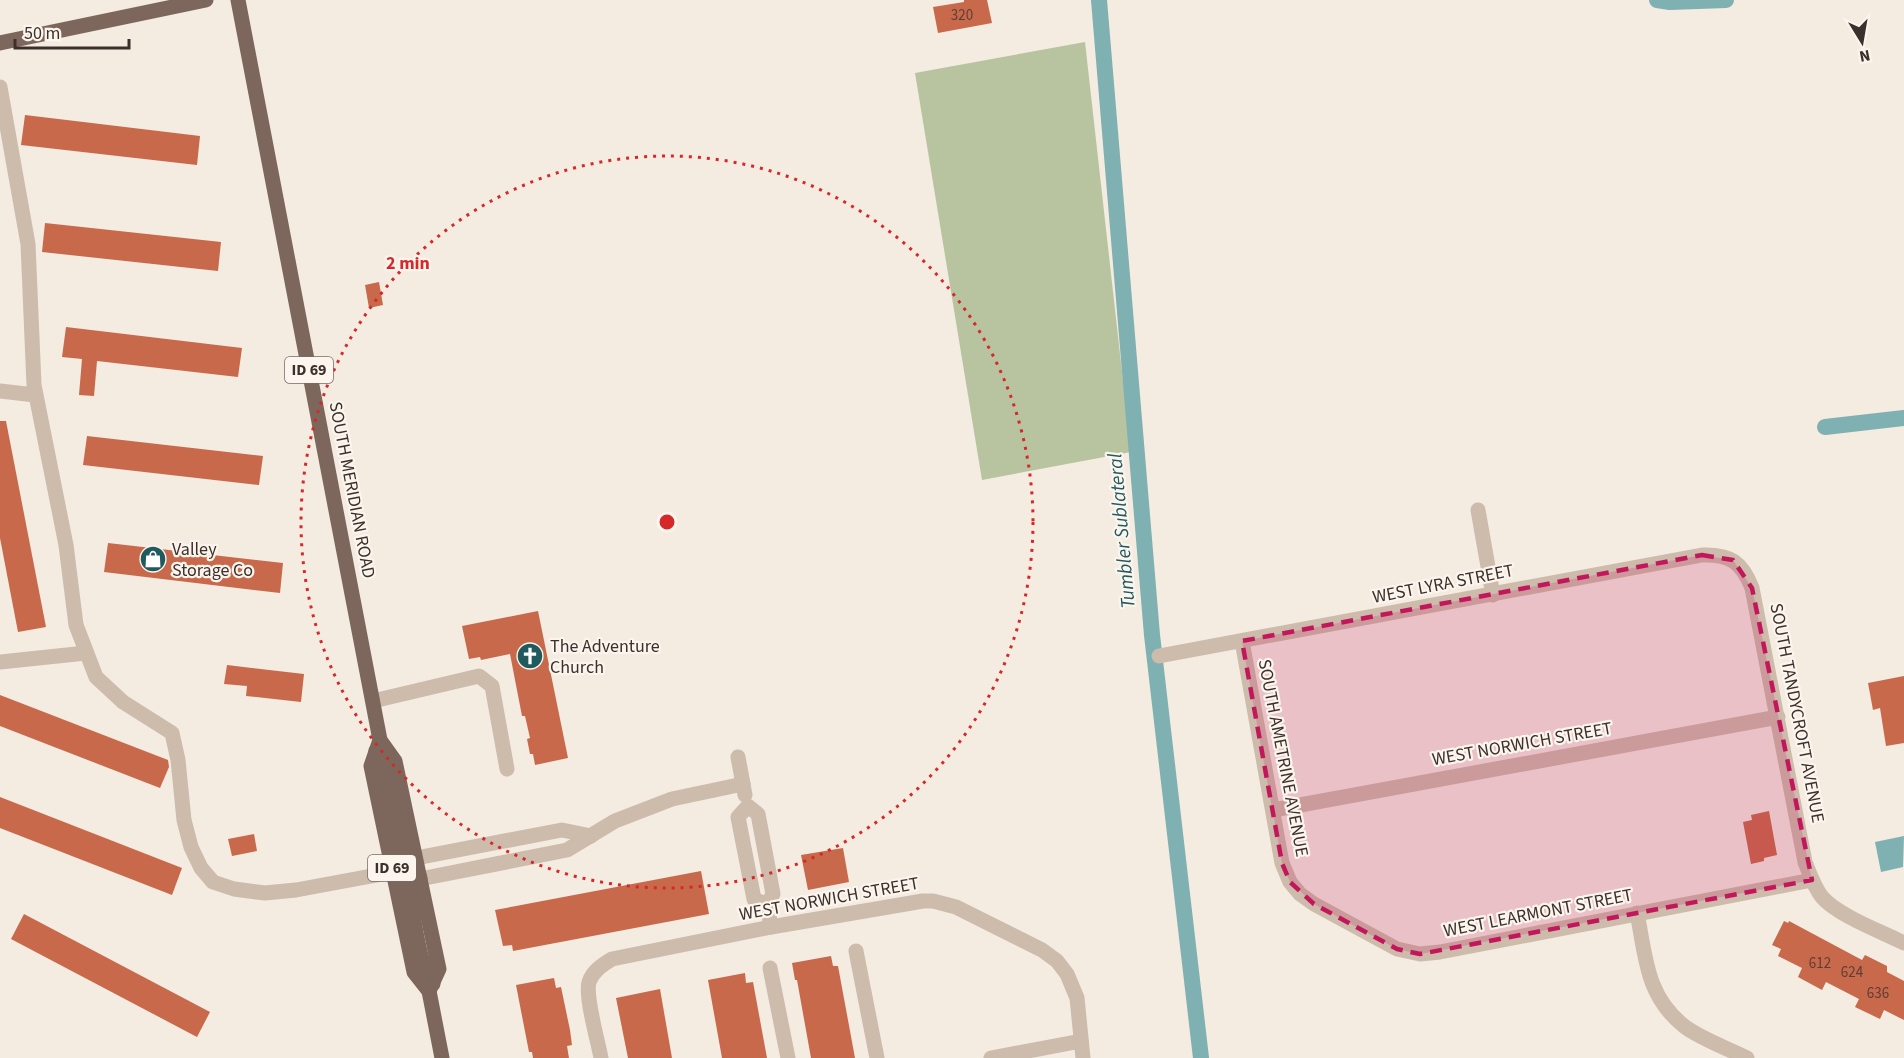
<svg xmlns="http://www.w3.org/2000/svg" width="1904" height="1058" viewBox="0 0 1904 1058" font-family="'Source Sans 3',sans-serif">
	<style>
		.green { fill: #b8c4a0 }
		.water { fill: #7fb0b2 }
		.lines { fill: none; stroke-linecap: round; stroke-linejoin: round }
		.canal { stroke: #7fb0b2; stroke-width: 16 }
		.building { fill: #c8694b }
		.minor { stroke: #cdbbac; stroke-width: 15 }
		.major { stroke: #7d675c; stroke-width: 15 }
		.marked { fill: #c2185b; fill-opacity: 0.2; stroke: #c2185b; stroke-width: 4.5; stroke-dasharray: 12 8; stroke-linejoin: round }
		.ring { fill: none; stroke: #d62828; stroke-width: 3; stroke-dasharray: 3 6 }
		.labels { text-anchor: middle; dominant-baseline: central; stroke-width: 4.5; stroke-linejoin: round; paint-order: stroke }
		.number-label { font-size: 15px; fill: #5e3e33 }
		.shield { fill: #fbf5ee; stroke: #756b66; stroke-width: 1.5 }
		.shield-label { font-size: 16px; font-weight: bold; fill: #3b302b }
		.street-label { font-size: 18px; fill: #3b302b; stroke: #fbf5ee }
		.poi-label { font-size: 18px; fill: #3b302b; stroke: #fbf5ee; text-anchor: start }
		.water-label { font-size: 20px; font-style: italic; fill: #1f5a5e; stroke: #fbf5ee }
		.centre { fill: #d62828; stroke: #fbf5ee; stroke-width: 3 }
		.ring-label { font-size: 18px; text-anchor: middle; font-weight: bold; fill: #d62828; stroke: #fbf5ee; stroke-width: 4.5; stroke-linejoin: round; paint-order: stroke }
	</style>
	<rect width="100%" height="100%" fill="#f4ebe1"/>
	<path class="green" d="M1085,42l46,410 -149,28 -67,-407z"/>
	<path class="water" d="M1904,836l-1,31 -22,5 -6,-30z"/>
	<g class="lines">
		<g class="canal">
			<path d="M1099,0l53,635 49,423"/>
			<path d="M1657,0l13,2 56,-2"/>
			<path d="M1825,427l79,-9"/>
		</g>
	</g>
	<g class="building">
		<path d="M964,0h23l5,23 -54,10 -5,-26 31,-5z"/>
		<path d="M25,115l175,21 -3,29 -176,-20z"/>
		<path d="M45,223l176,19 -3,29 -176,-19z"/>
		<path d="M379,282l4,23 -14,3 -4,-23z"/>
		<path d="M66,327l176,21 -4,29 -141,-16 -3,35 -15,-1 3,-36 -20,-2z"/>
		<path d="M0,421h6l40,206 -28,5 -18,-94z"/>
		<path d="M87,436l176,20 -4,29 -176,-20z"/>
		<path d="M108,543l175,20 -3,30 -176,-21z"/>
		<path d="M538,611l30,147 -33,7 -2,-11h-3l-3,-15 3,-1 -5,-22h-3l-12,-62 -29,6 -1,-3 -11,2 -7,-33z"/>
		<path d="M227,665l77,9 -3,28 -55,-6 1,-10 -23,-2z"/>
		<path d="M1904,676v67l-18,3 -6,-38 -7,2 -5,-27z"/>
		<path d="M0,695l168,65 1,7 -9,21 -160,-62z"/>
		<path d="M0,797l182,71 -10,27 -172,-67z"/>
		<path d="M1769,811l8,44 -13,3v3l-13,3 -8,-42 9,-2 -1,-5z"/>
		<path d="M254,834l3,17 -25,5 -4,-17z"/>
		<path d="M843,848l6,34 -41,8 -7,-35z"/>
		<path d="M701,871l8,43 -196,37 -1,-6 -9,1 -8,-36z"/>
		<path d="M24,914l186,98 -13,25 -186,-98z"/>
		<path d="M1784,921l4,2 1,-2 73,39 3,-5 22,11v6l17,9v39l-20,-10 -4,9 -25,-12 4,-8 -33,-17 -4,8 -24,-13 4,-9 -24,-12 3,-7 -9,-4z"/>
		<path d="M831,956l2,10h5l17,92h-44l-14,-78h-2l-3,-17z"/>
		<path d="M745,973l1,10 7,-1 14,76h-45l-14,-78z"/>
		<path d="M554,978l2,10 5,-1 9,43 2,15 -5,1 2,12h-36l-1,-6h-3l-13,-67z"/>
		<path d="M660,989l12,69h-44l-12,-60z"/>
	</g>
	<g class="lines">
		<g class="minor">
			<path d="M0,87l28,157 6,141 32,160 10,80 20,52 27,25 49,31 6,27 6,60 7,27 10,21 12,14 21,7 31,4 31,-3 97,-18"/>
			<path d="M0,391l35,4"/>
			<path d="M1478,510l15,85"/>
			<path d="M1242,641l40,222 8,19 10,12 14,10 83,45 23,5 20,-2 372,-72"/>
			<path d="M1159,656l543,-101c28,-1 40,7 50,33l53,274c5,12 9,25 17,35 15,18 60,35 82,46"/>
			<path d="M0,662l86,-9"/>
			<path d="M373,701l106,-25 13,10 15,83"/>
			<path d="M738,757l7,38"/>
			<path d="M1273,810l505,-93"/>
			<path d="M416,858l146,-28 29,6"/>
			<path d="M420,879l147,-29 48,-29 57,-22 71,-15"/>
			<path d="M767,905l-13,-6 -16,-82 10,-11 10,8 15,80 -6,11 4,22"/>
			<path d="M1637,913c9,45 9,83 47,113 15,12 45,23 63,32"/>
			<path d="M856,951l21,107"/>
			<path d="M770,968l18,90"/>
			<path d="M601,1058c-3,-17 -16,-61 -12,-76 4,-11 13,-17 23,-23l159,-32 152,-26h10l23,6 86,43 15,11 10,13 10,24 6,60"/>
			<path d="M991,1058l90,-17"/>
		</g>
		<g class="major">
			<path d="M238,0l142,740 15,21 44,208 -10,22"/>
			<path d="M0,43l206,-43"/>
			<path d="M380,740l-9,26 43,206 15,19 13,67"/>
			<path d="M376,751l6,7 4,13 18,90 16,17"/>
			<path d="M393,872l5,-1 6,3c10,31 12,87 29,110"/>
		</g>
	</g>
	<path class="marked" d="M1702,555l31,5 19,28 60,292 -392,74 -23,-5 -83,-45 -24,-22 -8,-19 -40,-222z"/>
	<circle class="ring" cx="667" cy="522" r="366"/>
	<defs>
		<symbol id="shop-disc" viewBox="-11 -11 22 22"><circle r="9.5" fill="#1f5a5e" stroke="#fbf5ee"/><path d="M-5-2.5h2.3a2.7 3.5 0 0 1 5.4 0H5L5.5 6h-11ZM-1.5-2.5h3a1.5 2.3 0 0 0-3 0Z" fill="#fff"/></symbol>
		<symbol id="church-disc" viewBox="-11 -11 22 22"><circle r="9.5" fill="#1f5a5e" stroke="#fbf5ee"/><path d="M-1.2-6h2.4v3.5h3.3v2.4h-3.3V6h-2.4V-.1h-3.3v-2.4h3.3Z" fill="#fff"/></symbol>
	</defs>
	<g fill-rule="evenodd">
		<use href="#shop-disc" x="138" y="544" width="30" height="30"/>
		<use href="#church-disc" x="515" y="641" width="30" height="30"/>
	</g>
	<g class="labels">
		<g class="number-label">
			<text x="962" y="15">320</text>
			<text x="1820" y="963">612</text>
			<text x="1852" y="972">624</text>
			<text x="1878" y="993">636</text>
		</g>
		<g class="shield">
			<rect x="285" y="357" width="48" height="26" rx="4.5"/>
			<rect x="368" y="855" width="48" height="26" rx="4.5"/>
		</g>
		<g class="shield-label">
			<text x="309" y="370">ID 69</text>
			<text x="392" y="868">ID 69</text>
		</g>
		<g class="street-label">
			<text transform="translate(352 490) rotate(79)">SOUTH MERIDIAN ROAD</text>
			<text transform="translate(1443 584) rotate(-11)">WEST LYRA STREET</text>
			<text transform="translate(1797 713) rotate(79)">SOUTH TANDYCROFT AVENUE</text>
			<text transform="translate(1522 744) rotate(-10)">WEST NORWICH STREET</text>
			<text transform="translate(1283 758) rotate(79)">SOUTH AMETRINE AVENUE</text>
			<text transform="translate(829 899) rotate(-10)">WEST NORWICH STREET</text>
			<text transform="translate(1538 913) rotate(-11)">WEST LEARMONT STREET</text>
		</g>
		<g class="poi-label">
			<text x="172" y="549">Valley<tspan x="172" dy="21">Storage Co</tspan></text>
			<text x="550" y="646">The Adventure<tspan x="550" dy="21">Church</tspan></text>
		</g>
		<g class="water-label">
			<text transform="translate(1122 531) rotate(-95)">Tumbler Sublateral</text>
		</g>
	</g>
	<circle cx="667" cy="522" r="9" class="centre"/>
	<g class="ring-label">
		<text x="408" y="269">2 min</text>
	</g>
	<g transform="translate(1862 42) rotate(169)" stroke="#fbf5ee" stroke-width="4.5" paint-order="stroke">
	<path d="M0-4.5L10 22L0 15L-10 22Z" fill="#3b302b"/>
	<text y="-9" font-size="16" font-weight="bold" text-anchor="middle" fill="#3b302b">N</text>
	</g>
	<path d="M15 39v9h114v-9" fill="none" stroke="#3b302b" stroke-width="3"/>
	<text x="24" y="39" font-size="18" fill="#3b302b" stroke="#fbf5ee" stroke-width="4.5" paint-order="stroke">50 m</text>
</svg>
